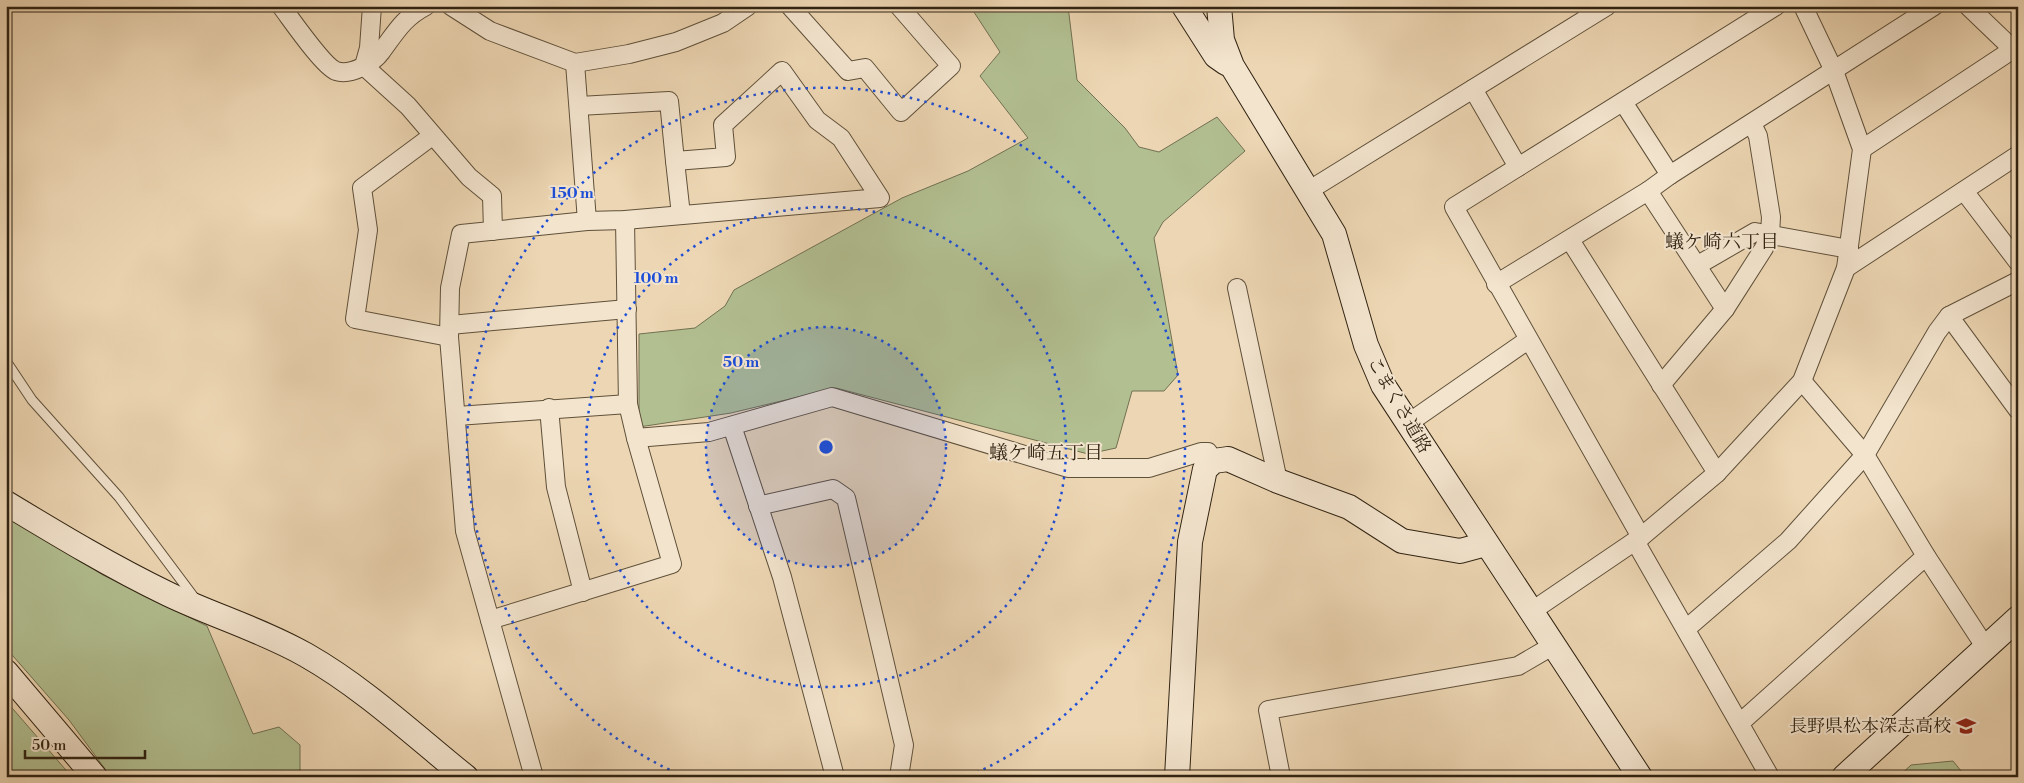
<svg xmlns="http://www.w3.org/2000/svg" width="2024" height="783" viewBox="0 0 2024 783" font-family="'Libre Bodoni','Noto Serif JP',serif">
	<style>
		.green { fill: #b2bf91; stroke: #717152 }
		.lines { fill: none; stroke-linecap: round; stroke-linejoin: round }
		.lane-casing { stroke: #5f503a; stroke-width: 11 }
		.street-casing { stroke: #5f503a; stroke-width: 20 }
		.secondary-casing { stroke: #302312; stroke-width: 26 }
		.lane { stroke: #f3e4ce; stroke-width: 9 }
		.street { stroke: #f3e4ce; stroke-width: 18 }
		.secondary { stroke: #f3e4ce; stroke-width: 24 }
		.ring { fill: none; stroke: #1d4ed8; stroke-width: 2.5; stroke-dasharray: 2.5 5 }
		.labels { text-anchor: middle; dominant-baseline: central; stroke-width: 4; stroke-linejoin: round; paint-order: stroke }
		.street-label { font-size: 18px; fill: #302312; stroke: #f3e4ce }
		.poi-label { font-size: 18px; fill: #302312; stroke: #f3e4ce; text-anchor: end }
		.neighbourhood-label { font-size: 19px; fill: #302312; stroke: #f3e4ce }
		.centre { fill: #1d4ed8; stroke: #f3e4ce; stroke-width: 2.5 }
		.ring-label { font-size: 15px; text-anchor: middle; font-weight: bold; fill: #1d4ed8; stroke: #f3e4ce; stroke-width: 4; stroke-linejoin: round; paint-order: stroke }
	</style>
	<rect width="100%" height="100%" fill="#edd6b3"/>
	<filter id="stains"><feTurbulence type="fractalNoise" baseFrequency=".004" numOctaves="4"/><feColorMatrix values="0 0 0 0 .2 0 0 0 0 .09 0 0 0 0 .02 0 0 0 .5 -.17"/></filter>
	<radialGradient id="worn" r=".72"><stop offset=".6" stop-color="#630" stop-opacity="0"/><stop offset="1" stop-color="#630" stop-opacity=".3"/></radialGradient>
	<g class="green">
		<path d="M970,6h98l9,74 48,48 14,19 20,5 58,-35 28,34 -82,71 -9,16 24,137 -14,16h-32l-16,57 -28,6 -252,-66 -105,25 -92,14v-93l56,-6 30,-22 9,-16 168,-92 66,-27 60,-33 -48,-62 20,-24z"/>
		<path d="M6,515l97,60 104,51 46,108 26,-7 21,18v32h-189l-42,-57 -63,-72z"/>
		<path d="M6,701l66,76h-66z"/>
		<path d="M1953,761l13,16h-68l13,-12z"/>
	</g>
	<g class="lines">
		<defs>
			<g id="lane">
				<path d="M1580,6l8,13"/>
				<path d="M6,361l26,39 87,97 77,103"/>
			</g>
			<g id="street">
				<path d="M281,6c10,13 42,60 55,65 15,5 37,-8 45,-19 15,-20 22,-34 45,-46"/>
				<path d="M451,6l39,25 85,32 54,-9 47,-12 47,-19 25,-17"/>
				<path d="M790,6l58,65 17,-3 36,44 50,-46 -52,-60"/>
				<path d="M1968,6l50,48"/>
				<path d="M575,63l12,158"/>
				<path d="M364,66l44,40 61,71 23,19 1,35"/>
				<path d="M364,66l5,-18 3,-42"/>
				<path d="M1473,89l45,78"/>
				<path d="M1623,102l47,73"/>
				<path d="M432,136l-70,52 6,42 -13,89 94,18"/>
				<path d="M1862,149l150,-99"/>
				<path d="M675,161l6,54"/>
				<path d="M1308,191l299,-185"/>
				<path d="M1648,191l77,118"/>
				<path d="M1964,191l54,71"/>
				<path d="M1570,240l147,233"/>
				<path d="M1698,265l57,-33 94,17"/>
				<path d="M1846,268l172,-113"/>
				<path d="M1496,284l152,-93 22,-16 264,-169"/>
				<path d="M1237,288l41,193"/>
				<path d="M1949,316l69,94"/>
				<path d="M450,325l177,-16"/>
				<path d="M1802,381l63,74 61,101 60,92"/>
				<path d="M1661,385l64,-76 39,-61 6,-14 1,-17 -13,-81 -6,-12"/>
				<path d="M549,408l7,79 27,105"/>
				<path d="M457,416l171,-12"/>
				<path d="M1407,424l121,-84"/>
				<path d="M732,426l50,151 53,200"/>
				<path d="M636,438l73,-6 123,-35 236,71h81l52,-16h7l6,9"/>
				<path d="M758,506l75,-17 13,9 58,247 -5,32"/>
				<path d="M1641,537l-187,-330 322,-201"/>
				<path d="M1635,541l135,236"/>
				<path d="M1532,611l109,-74 76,-64 85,-92 44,-113 16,-119 -28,-78 -31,-65"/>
				<path d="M490,620l182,-56 -36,-126 -8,-34 -3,-184"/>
				<path d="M1686,629l102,-88 77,-86 72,-123 12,-16 69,-35"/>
				<path d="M1740,723l186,-167"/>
				<path d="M534,777l-69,-246 -16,-194 1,-49 11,-54 126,-13 38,-1 255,-22 -39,-60 -24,-18 -35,-49 -59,54 3,32 -51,4 -6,-60 -90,5"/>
				<path d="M1281,777l-13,-67 250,-44 36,-21"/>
			</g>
			<g id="secondary">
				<path d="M1184,6l32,50 10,7"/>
				<path d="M1219,6l3,34 10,26 102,168 32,111 17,40 257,392"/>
				<path d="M6,503c53,32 106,64 162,91 46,22 94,36 138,61 58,33 109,81 160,122"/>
				<path d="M6,672l89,105"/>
				<path d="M1177,777l13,-235 15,-73 9,-8 14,-2 50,22 71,26 53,34 58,10 26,-7"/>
				<path d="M1844,777l174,-159"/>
			</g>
		</defs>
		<use href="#lane" class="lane-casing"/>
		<use href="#street" class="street-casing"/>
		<use href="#secondary" class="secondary-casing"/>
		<use href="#lane" class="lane"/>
		<use href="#street" class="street"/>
		<use href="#secondary" class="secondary"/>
	</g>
	<circle cx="826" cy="447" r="120" fill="#1d4ed8" fill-opacity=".12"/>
	<g class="ring">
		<circle cx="826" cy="447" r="120"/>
		<circle cx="826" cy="447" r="240"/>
		<path d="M683 776A359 359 0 1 1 969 776"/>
	</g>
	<defs>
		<symbol id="school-bare" viewBox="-9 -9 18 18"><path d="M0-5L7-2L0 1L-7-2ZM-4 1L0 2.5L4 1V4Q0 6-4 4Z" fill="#8f2418" stroke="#f3e4ce" stroke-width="2.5" paint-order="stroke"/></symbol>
	</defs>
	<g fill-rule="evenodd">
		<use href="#school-bare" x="1952" y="712" width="28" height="28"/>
	</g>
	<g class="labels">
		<g class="street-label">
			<text transform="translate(1399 405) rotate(60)">こまくさ道路</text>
		</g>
		<g class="poi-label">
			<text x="1951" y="726">長野県松本深志高校</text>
		</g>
		<g class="neighbourhood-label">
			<text x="1722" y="242">蟻ケ崎六丁目</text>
			<text x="1046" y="453">蟻ケ崎五丁目</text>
		</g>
	</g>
	<circle cx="826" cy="447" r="8" class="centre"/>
	<g class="ring-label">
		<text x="572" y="198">150 m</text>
		<text x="656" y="283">100 m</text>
		<text x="741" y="367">50 m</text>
	</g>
	<rect width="2024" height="783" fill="none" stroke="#edd6b3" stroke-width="25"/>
	<rect x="8" y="8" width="2009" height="768" fill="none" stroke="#302312" stroke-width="2.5"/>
	<rect x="12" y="12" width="1999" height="758" fill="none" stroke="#302312"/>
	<path d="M25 750v8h120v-8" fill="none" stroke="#302312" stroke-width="2.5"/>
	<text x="32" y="750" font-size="15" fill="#302312" stroke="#f3e4ce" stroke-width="4" paint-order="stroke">50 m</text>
	<rect width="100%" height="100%" filter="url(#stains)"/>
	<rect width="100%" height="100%" fill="url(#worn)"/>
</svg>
